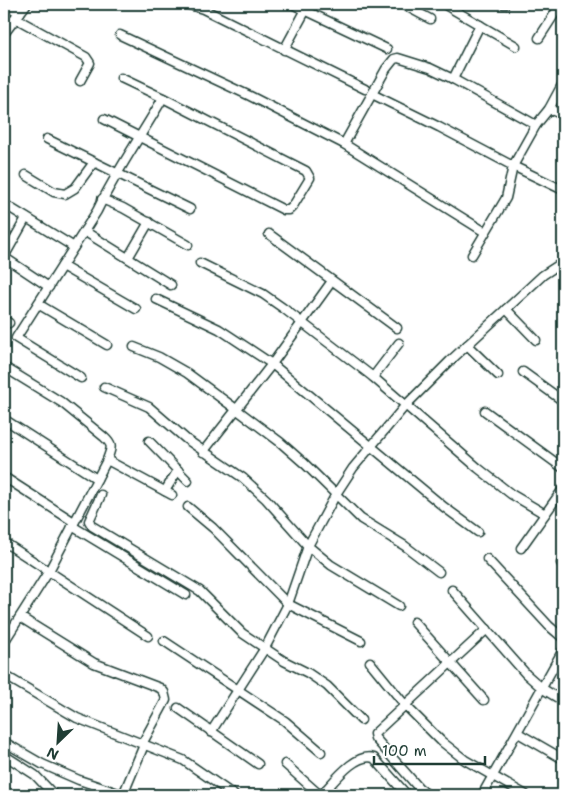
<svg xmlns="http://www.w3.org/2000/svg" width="567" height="799" viewBox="0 0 567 799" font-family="'Shantell Sans',sans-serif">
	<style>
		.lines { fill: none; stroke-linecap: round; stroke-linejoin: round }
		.minor-casing { stroke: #1f3d34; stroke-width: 11 }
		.tertiary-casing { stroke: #1f3d34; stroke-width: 12 }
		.minor { stroke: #fff; stroke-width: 8 }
		.tertiary { stroke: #fff; stroke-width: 9 }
	</style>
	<rect width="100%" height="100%" fill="#fff"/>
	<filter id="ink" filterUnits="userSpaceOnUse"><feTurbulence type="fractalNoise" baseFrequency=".02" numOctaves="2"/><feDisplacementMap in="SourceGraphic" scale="10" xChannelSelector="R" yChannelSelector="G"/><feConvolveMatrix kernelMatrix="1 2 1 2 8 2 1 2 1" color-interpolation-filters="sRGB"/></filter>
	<g filter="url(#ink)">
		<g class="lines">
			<defs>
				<g id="minor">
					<path d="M4,4l16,9"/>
					<path d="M186,4l17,5 162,80"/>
					<path d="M292,4l95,45"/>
					<path d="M402,4l28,15"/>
					<path d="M504,4h1"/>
					<path d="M447,6l69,40"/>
					<path d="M15,18l71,39 4,6 -10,18"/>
					<path d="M120,35l130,61 94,48 141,88"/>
					<path d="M539,38l22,-34"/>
					<path d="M284,50l25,-46"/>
					<path d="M121,78l42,20"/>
					<path d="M453,79l27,-54"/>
					<path d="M372,94l67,33 74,39 50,24"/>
					<path d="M549,109l14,6"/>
					<path d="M47,139l143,70"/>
					<path d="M344,144l42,-75 8,-10 4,-1 32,10 23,11 83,46"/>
					<path d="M26,175l28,17 11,2 10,-6 19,-26"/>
					<path d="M102,199l21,9 65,37"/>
					<path d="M4,204l70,43"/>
					<path d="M26,218l-22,39 45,30"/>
					<path d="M84,231l87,54"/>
					<path d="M269,234l128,94"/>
					<path d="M472,255l34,-57 7,-32 23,-41 13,-16 14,-26"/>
					<path d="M128,258l21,-36"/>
					<path d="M200,263l63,31 20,14 90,69 105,91 33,26 34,20"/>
					<path d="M62,266l74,43"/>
					<path d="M156,299l63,30 53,35 172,143 34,25"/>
					<path d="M38,304l69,41"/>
					<path d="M506,309l30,31"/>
					<path d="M4,320l5,3"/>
					<path d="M467,345l31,30"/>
					<path d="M134,347l25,10 28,16 49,36 44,33 25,22 56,55 44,27 34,26"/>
					<path d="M4,367l57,35 43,35c10,9 7,11 3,23"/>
					<path d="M523,372l40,29"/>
					<path d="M373,377l26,-34"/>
					<path d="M81,378l-65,-40 81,-127c19,-39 44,-75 66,-113l143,73 4,7 -17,28 -4,4h-5l-180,-91"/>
					<path d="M104,387l45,20 37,32 57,39 23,21 42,47 23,19 68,41"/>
					<path d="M485,411l78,57"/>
					<path d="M4,419l93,60"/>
					<path d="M149,441l39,40"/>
					<path d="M203,452l69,-88 60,-83"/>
					<path d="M4,477l70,45"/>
					<path d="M165,491l13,-21"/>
					<path d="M101,495l-12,26 3,5 108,65 42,42 42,28 24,12 19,13 34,34"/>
					<path d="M188,507l25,21 75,76 73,37"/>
					<path d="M72,526l114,69"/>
					<path d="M4,542l144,94"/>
					<path d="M521,548l42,-59"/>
					<path d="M487,559l62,67 14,12"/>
					<path d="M561,563l2,3"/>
					<path d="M452,590l74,84 17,15 20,12"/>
					<path d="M20,617l74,46 66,25 4,4 2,8 -24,44"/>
					<path d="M414,622l70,78"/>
					<path d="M164,641l121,80 36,31"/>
					<path d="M4,642l45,-71 58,-111 65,35"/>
					<path d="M370,662l35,43 36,36 24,19 61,35"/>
					<path d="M4,675l73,43 106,42 51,35"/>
					<path d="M178,708l80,56"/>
					<path d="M211,732l54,-84 23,-44 20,-58 28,-52 17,-26 52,-62 45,-45 93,-86 20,-13"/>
					<path d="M518,733l45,26"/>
					<path d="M4,742l38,22 37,16 45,15"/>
					<path d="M4,755l31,20 19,20"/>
					<path d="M285,764l35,31"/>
					<path d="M123,795l21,-50"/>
					<path d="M321,795c12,-12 34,-43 53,-37l33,37"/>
					<path d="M428,795l-10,-8 -43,-49 -1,-4 113,-105"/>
					<path d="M482,795l81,-145"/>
				</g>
				<path id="tertiary" d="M4,33l22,-29"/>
			</defs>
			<use href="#minor" class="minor-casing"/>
			<use href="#tertiary" class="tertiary-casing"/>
			<use href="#minor" class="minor"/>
			<use href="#tertiary" class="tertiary"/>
		</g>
	</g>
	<rect width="567" height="799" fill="none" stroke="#fff" stroke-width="20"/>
	<rect x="10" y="10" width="547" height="779" fill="none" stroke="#1f3d34" stroke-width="2" filter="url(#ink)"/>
	<g transform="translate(58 742) rotate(205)" stroke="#ffffff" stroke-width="4" paint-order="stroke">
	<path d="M0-4L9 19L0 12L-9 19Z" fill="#1f3d34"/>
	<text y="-8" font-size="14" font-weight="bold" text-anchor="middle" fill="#1f3d34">N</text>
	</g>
	<path d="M374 756v8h111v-8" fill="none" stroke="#1f3d34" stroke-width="2.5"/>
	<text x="382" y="756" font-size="15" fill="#1f3d34" stroke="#ffffff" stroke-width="4" paint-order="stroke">100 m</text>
</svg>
